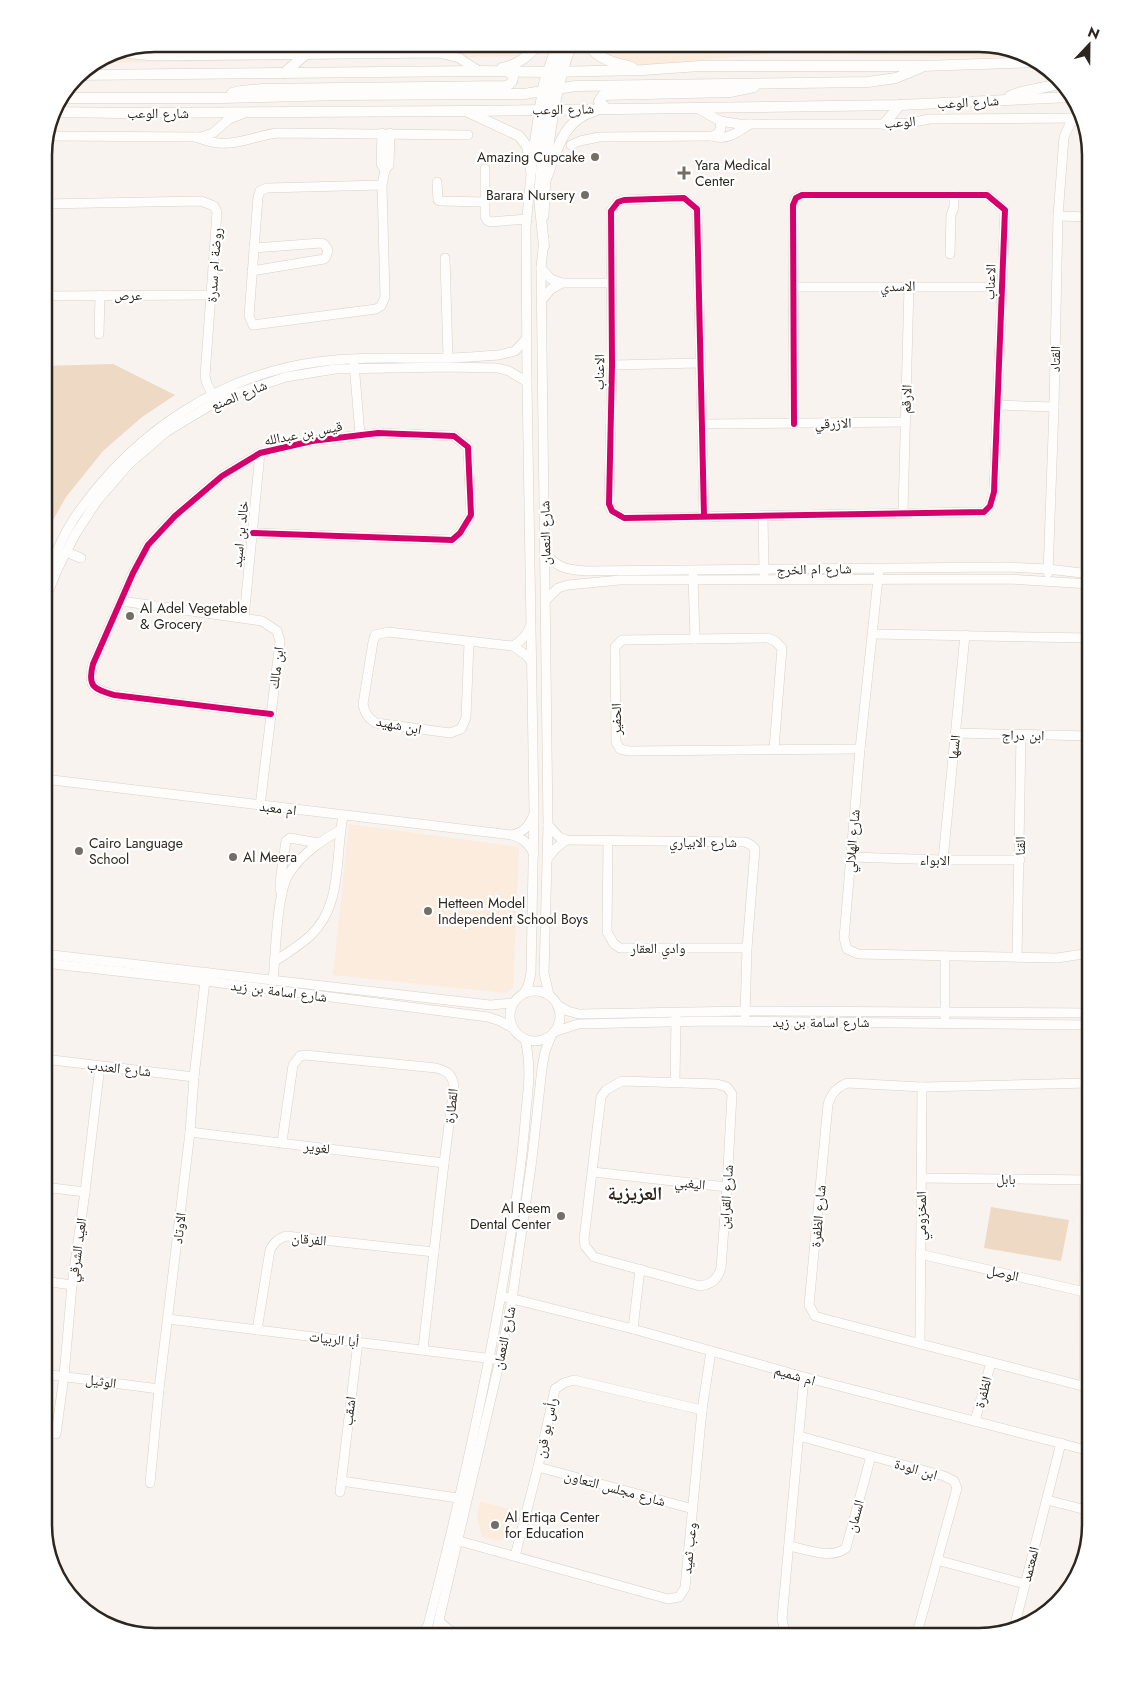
<svg xmlns="http://www.w3.org/2000/svg" width="1134" height="1681" viewBox="0 0 1134 1681" font-family="Jost,'Noto Naskh Arabic',sans-serif">
	<style>
		.built { fill: #fbecde }
		.green { fill: #eed9c4 }
		.lines { fill: none; stroke-linecap: round; stroke-linejoin: round }
		.minor-casing { stroke: #d7d1ca; stroke-width: 10 }
		.major-casing { stroke: #d7d1ca; stroke-width: 11 }
		.minor { stroke: #fefdfc; stroke-width: 9 }
		.major { stroke: #fefdfc; stroke-width: 10 }
		.cycleway-casing { stroke: #fff; stroke-width: 9 }
		.cycleway { stroke: #d6006c; stroke-width: 6 }
		.poi-dot { fill: #756e67; stroke: #fff; stroke-width: 2 }
		.labels { text-anchor: middle; dominant-baseline: central; stroke-width: 4.5; stroke-linejoin: round; paint-order: stroke }
		.street-label { font-size: 14px; fill: #2e261e; stroke: #fff }
		.poi-label { font-size: 14px; fill: #2e261e; stroke: #fff; text-anchor: start }
		.district-label { font-size: 19px; font-weight: bold; fill: #2e261e; stroke: #fff }
		.rim { fill: none; stroke: #2e261e; stroke-width: 2.5 }
	</style>
	<rect width="100%" height="100%" fill="#f8f3ee"/>
	<g class="built">
		<path d="M155,44h384l-6,12 -437,7 17,-11z"/>
		<path d="M589,44h397l47,14 -259,-5 -147,14z"/>
		<path d="M349,824l170,23 -6,141 -7,5 -173,-18z"/>
		<path d="M480,1502l35,8 -6,24 -10,7 -17,-4 -5,-21z"/>
	</g>
	<g class="green">
		<path d="M113,364l62,31 -33,22 -39,34 -37,46 -22,39v-170z"/>
		<path d="M991,1207l78,13 -8,41 -77,-13z"/>
	</g>
	<g class="lines">
		<defs>
			<g id="minor">
				<path d="M113,52l40,4 286,-3 20,5 20,13"/>
				<path d="M697,108l23,13 19,3h145l24,-1 22,-4 149,-1"/>
				<path d="M382,133l-1,31 4,6"/>
				<path d="M47,136l154,1 12,-4 16,-14 13,-5"/>
				<path d="M712,136c15,5 26,-4 38,-12"/>
				<path d="M195,137c8,2 16,6 24,6 20,2 39,-8 59,-10l190,2"/>
				<path d="M571,145l9,-4 19,-4 113,-1 4,-1 5,-6 -1,-8"/>
				<path d="M485,169v47l2,4 3,2 37,-3"/>
				<path d="M437,182l1,18 2,1 45,1"/>
				<path d="M382,185l-115,3 -7,3 -2,6 -9,119 4,9 123,-16 5,-3 4,-9 -3,-112 3,-15 4,-5 1,-32"/>
				<path d="M44,204l157,-3 13,5 3,6 -12,164 2,8 7,13"/>
				<path d="M544,216c2,-58 8,-118 28,-172"/>
				<path d="M1058,216l32,1"/>
				<path d="M544,239l-3,29 7,557 -4,148 5,22"/>
				<path d="M950,254l1,-39 3,-8v-12"/>
				<path d="M445,258l3,100"/>
				<path d="M541,268l10,11 11,4h50"/>
				<path d="M252,271l72,-12 2,-2 2,-7 -4,-6 -3,-1 -67,5"/>
				<path d="M793,287h209"/>
				<path d="M44,296l168,-1"/>
				<path d="M542,300l9,-11 11,-6"/>
				<path d="M99,334l1,-39"/>
				<path d="M354,363l6,72"/>
				<path d="M612,365l88,-2"/>
				<path d="M998,405l56,2"/>
				<path d="M702,424l203,-2"/>
				<path d="M903,512l6,-226"/>
				<path d="M763,515l1,59"/>
				<path d="M704,516l-7,-307 -13,-11 -60,2 -6,2 -7,9 1,154 -3,139 3,7 12,7 360,-6 6,-6 4,-14 11,-282 -18,-15h-185l-6,3 -3,7 1,219"/>
				<path d="M253,533l199,7 8,-7 11,-18 -3,-68 -14,-11 -76,-3 -66,8 -52,12 -38,23 -47,40 -27,29 -15,28 -40,91c-6,23 1,25 21,31l157,19"/>
				<path d="M66,552l15,6"/>
				<path d="M545,552c13,17 21,17 41,19l421,-4 41,2 42,5"/>
				<path d="M879,569l-19,180 -16,189 3,11 11,5 199,4 33,-5"/>
				<path d="M1048,573l6,-166 4,-191 6,-79 6,-13 8,-6"/>
				<path d="M693,576l2,63"/>
				<path d="M44,580c9,-21 22,-52 36,-70 57,-79 140,-135 237,-148 43,-6 86,-3 129,-4 18,0 35,-2 53,-3l16,-4 12,-13"/>
				<path d="M546,600l12,-12 10,-3 52,-5 388,-1 82,5"/>
				<path d="M121,601l141,20 15,10 3,10 -20,165"/>
				<path d="M44,602l13,-32 19,-37 21,-32 32,-37 37,-32 50,-30 21,-9 49,-16 49,-8 112,-2 50,1 12,3 18,11"/>
				<path d="M244,618l16,-165"/>
				<path d="M873,634l217,4"/>
				<path d="M469,642l-3,76 -5,11 -11,4 -74,-10c-8,-5 -11,-9 -13,-19l10,-62 2,-7 13,-3 125,14 13,9 6,7"/>
				<path d="M513,646c8,-5 14,-10 17,-19"/>
				<path d="M955,733l135,3"/>
				<path d="M774,749l8,-101 -7,-7 -7,-3 -146,2 -7,7 1,95 4,7 9,2 231,-2"/>
				<path d="M44,779l468,56c12,4 17,9 22,19"/>
				<path d="M548,825l11,12 7,3 179,2 6,3 4,4 -8,99 -2,67"/>
				<path d="M512,835c11,-3 17,-8 21,-19"/>
				<path d="M608,842l-1,90 7,12 6,4h127"/>
				<path d="M851,857l92,3h77"/>
				<path d="M548,858l7,-9 11,-9"/>
				<path d="M943,860l22,-225"/>
				<path d="M280,890v-8l6,-41 4,-3 28,5"/>
				<path d="M44,954l446,51 23,-2"/>
				<path d="M945,956v62"/>
				<path d="M1017,957l4,-222"/>
				<path d="M275,961c12,-8 24,-15 35,-25 33,-30 25,-80 33,-120"/>
				<path d="M44,963l161,18 283,36 12,4 13,7"/>
				<path d="M273,980c3,-26 3,-88 17,-108 13,-19 31,-31 50,-42"/>
				<circle cx="535" cy="1016" r="25"/>
				<path d="M524,993l4,-7 3,-13 3,-161 -7,-430 -1,-155 7,-74 6,-43 5,-29 13,-37"/>
				<path d="M557,1005l11,6 11,3 166,-3 345,2"/>
				<path d="M554,1032l24,-8 132,-3 380,4"/>
				<path d="M44,1059l150,18"/>
				<path d="M622,1081l95,3 10,3 5,7 -5,93 -6,81c-4,12 -9,16 -21,18l-106,-29 -9,-11 -1,-7 17,-142 5,-7z"/>
				<path d="M675,1082l1,-65"/>
				<path d="M190,1132l254,31"/>
				<path d="M282,1142l11,-77 7,-9 5,-1 131,13c11,3 16,6 18,18l-10,77 -21,186"/>
				<path d="M593,1172l134,15"/>
				<path d="M921,1178l169,2"/>
				<path d="M44,1187l41,5"/>
				<path d="M920,1254l165,38"/>
				<path d="M44,1281l28,4"/>
				<path d="M501,1296l132,33 171,48 286,74"/>
				<path d="M168,1319l326,40"/>
				<path d="M633,1329l7,-60"/>
				<path d="M257,1330l13,-80c4,-8 8,-11 16,-14l148,16"/>
				<path d="M920,1344l2,-257"/>
				<path d="M44,1374l115,15"/>
				<path d="M1084,1386l1,-206"/>
				<path d="M1090,1388l-265,-69 -10,-3 -6,-11 19,-201c4,-11 8,-16 19,-21l75,4 168,-4"/>
				<path d="M975,1421l16,-59"/>
				<path d="M56,1434l8,-58 8,-91 13,-93 15,-126"/>
				<path d="M799,1436l145,40 10,5 3,7 -41,149"/>
				<path d="M538,1467l155,42"/>
				<path d="M341,1481l117,17 6,-1"/>
				<path d="M150,1483l9,-94 31,-257 4,-55 12,-105"/>
				<path d="M340,1492l18,-150"/>
				<path d="M1047,1500l43,11"/>
				<path d="M452,1539l216,60 11,-2 6,-9 17,-178 9,-59"/>
				<path d="M789,1546c17,3 42,14 57,2l25,-92"/>
				<path d="M515,1556l23,-89 17,-78 9,-6 10,-3 128,30"/>
				<path d="M937,1560l88,24"/>
				<path d="M439,1621l10,9 17,7"/>
				<path d="M1014,1628l47,-185"/>
				<path d="M416,1637l6,-3 4,-6"/>
				<path d="M425,1637c38,-146 71,-294 92,-444 4,-28 7,-55 9,-83 3,-25 5,-46 -1,-71"/>
				<path d="M435,1637l65,-277 12,-61 20,-140 10,-91 3,-16 6,-16"/>
				<path d="M793,1637l-8,-5 -3,-13 22,-242"/>
			</g>
			<g id="major">
				<path d="M588,44c10,16 27,19 44,23"/>
				<path d="M502,68c16,-3 26,-12 37,-24"/>
				<path d="M284,73l21,-18"/>
				<path d="M78,75l401,-4 68,1 96,-2 57,-4h223l115,-4"/>
				<path d="M554,76l9,-32"/>
				<path d="M232,93l9,-2 21,-2 244,-3c5,-2 7,-4 7,-9l-4,-5"/>
				<path d="M1010,96l11,-4 39,-8"/>
				<path d="M62,98h160l118,-3 184,-1c19,-3 30,-3 39,-22"/>
				<path d="M606,108l-7,-7 4,-6 127,-3 24,-5"/>
				<path d="M539,110c7,-18 19,-22 37,-24l292,-4 28,-4 24,-10"/>
				<path d="M53,112l67,1 345,-2 435,-6 172,-8"/>
				<path d="M468,112l51,24 8,10 4,25"/>
				<path d="M884,124l16,-19"/>
				<path d="M546,179c11,-28 16,-59 49,-68"/>
				<path d="M544,246l-5,-48 4,-53 8,-59 -2,-10 -2,-4"/>
			</g>
		</defs>
		<use href="#minor" class="minor-casing"/>
		<use href="#major" class="major-casing"/>
		<use href="#minor" class="minor"/>
		<use href="#major" class="major"/>
		<defs>
			<g id="cycleway">
				<path d="M704,516l-7,-307 -13,-11 -60,2 -6,2 -7,9 1,154 -3,139 3,7 12,7 360,-6 6,-6 4,-14 11,-282 -18,-15h-185l-6,3 -3,7 1,219"/>
				<path d="M253,533l199,7 8,-7 11,-18 -3,-68 -14,-11 -76,-3 -66,8 -52,12 -38,23 -47,40 -27,29 -15,28 -40,91c-6,23 1,25 21,31l157,19"/>
			</g>
		</defs>
		<use href="#cycleway" class="cycleway-casing"/>
		<use href="#cycleway" class="cycleway"/>
	</g>
	<g class="poi-dot">
		<circle cx="595" cy="157" r="5"/>
		<path d="M681.5 165.5h5v5h5v5h-5v5h-5v-5h-5v-5h5z"/>
		<circle cx="585" cy="195" r="5"/>
		<circle cx="130" cy="616" r="5"/>
		<circle cx="79" cy="851" r="5"/>
		<circle cx="233" cy="857" r="5"/>
		<circle cx="428" cy="911" r="5"/>
		<circle cx="561" cy="1216" r="5"/>
		<circle cx="495" cy="1525" r="5"/>
	</g>
	<g class="labels">
		<g class="street-label">
			<text transform="translate(968 102) rotate(-3)">شارع الوعب</text>
			<text transform="translate(563 109) rotate(-1)">شارع الوعب</text>
			<text x="158" y="113">شارع الوعب</text>
			<text transform="translate(900 122) rotate(-5)">الوعب</text>
			<text transform="translate(214 265) rotate(-86)">روضة ام سدرة</text>
			<text transform="translate(990 282) rotate(-88)">الاعناب</text>
			<text transform="translate(898 286) rotate(-1)">الاسدي</text>
			<text x="128" y="295">عرص</text>
			<text transform="translate(1055 359) rotate(-89)">القتاد</text>
			<text transform="translate(599 372) rotate(-89)">الاعناب</text>
			<text transform="translate(239 395) rotate(-22)">شارع الصنع</text>
			<text transform="translate(906 399) rotate(-88)">الارقم</text>
			<text transform="translate(833 423) rotate(-1)">الازرقي</text>
			<text transform="translate(303 433) rotate(-11)">قيس بن عبدالله</text>
			<text transform="translate(545 533) rotate(-91)">شارع النعمان</text>
			<text transform="translate(240 534) rotate(-84)">خالد بن اسيد</text>
			<text transform="translate(814 569) rotate(-1)">شارع ام الخرج</text>
			<text transform="translate(276 668) rotate(-83)">ابن مالك</text>
			<text transform="translate(616 719) rotate(-90)">الحفير</text>
			<text transform="translate(399 725) rotate(11)">ابن شهيد</text>
			<text transform="translate(1023 735) rotate(1)">ابن دراج</text>
			<text transform="translate(954 747) rotate(-84)">السها</text>
			<text transform="translate(278 808) rotate(7)">ام معبد</text>
			<text transform="translate(852 841) rotate(-85)">شارع الهلالي</text>
			<text x="703" y="842">شارع الابياري</text>
			<text transform="translate(1020 846) rotate(-89)">القنا</text>
			<text transform="translate(935 860) rotate(1)">الابواء</text>
			<text x="658" y="948">وادي العقار</text>
			<text transform="translate(279 991) rotate(7)">شارع اسامة بن زيد</text>
			<text x="821" y="1022">شارع اسامة بن زيد</text>
			<text transform="translate(119 1068) rotate(6)">شارع العندب</text>
			<text transform="translate(451 1106) rotate(-84)">القطارة</text>
			<text transform="translate(317 1147) rotate(7)">لغوير</text>
			<text transform="translate(1006 1179) rotate(1)">بابل</text>
			<text transform="translate(690 1183) rotate(6)">اليغبي</text>
			<text transform="translate(726 1197) rotate(-86)">شارع القراين</text>
			<text transform="translate(818 1216) rotate(-85)">شارع الظفرة</text>
			<text transform="translate(921 1216) rotate(-90)">المخزومي</text>
			<text transform="translate(179 1228) rotate(-83)">الاوتاد</text>
			<text transform="translate(309 1239) rotate(5)">الفرقان</text>
			<text transform="translate(77 1250) rotate(-82)">العيد الشرقي</text>
			<text transform="translate(1003 1273) rotate(13)">الوصل</text>
			<text transform="translate(504 1338) rotate(-78)">شارع النعمان</text>
			<text transform="translate(334 1339) rotate(7)">أبا الربيات</text>
			<text transform="translate(795 1375) rotate(16)">ام شميم</text>
			<text transform="translate(101 1381) rotate(8)">الوثيل</text>
			<text transform="translate(983 1392) rotate(-75)">الظفرة</text>
			<text transform="translate(349 1411) rotate(-83)">اشقب</text>
			<text transform="translate(546 1428) rotate(-78)">رأس بو قرن</text>
			<text transform="translate(916 1469) rotate(16)">ابن الودة</text>
			<text transform="translate(615 1488) rotate(15)">شارع مجلس التعاون</text>
			<text transform="translate(855 1516) rotate(-75)">السمان</text>
			<text transform="translate(689 1548) rotate(-84)">وعب ثميد</text>
			<text transform="translate(1030 1564) rotate(-76)">المعتمد</text>
		</g>
		<g class="poi-label">
			<text x="585" y="157" text-anchor="end">Amazing Cupcake</text>
			<text x="695" y="165">Yara Medical<tspan x="695" dy="16">Center</tspan></text>
			<text x="575" y="195" text-anchor="end">Barara Nursery</text>
			<text x="140" y="608">Al Adel Vegetable<tspan x="140" dy="16">&amp; Grocery</tspan></text>
			<text x="89" y="843">Cairo Language<tspan x="89" dy="16">School</tspan></text>
			<text x="243" y="857">Al Meera</text>
			<text x="438" y="903">Hetteen Model<tspan x="438" dy="16">Independent School Boys</tspan></text>
			<text x="551" y="1208" text-anchor="end">Al Reem<tspan x="551" dy="16">Dental Center</tspan></text>
			<text x="505" y="1517">Al Ertiqa Center<tspan x="505" dy="16">for Education</tspan></text>
		</g>
		<g class="district-label">
			<text x="635" y="1193">العزيزية</text>
		</g>
	</g>
	<path d="M0 0H1134V1681H0ZM155 52H979A103 103 0 0 1 1082 155V1525A103 103 0 0 1 979 1628H155A103 103 0 0 1 52 1525V155A103 103 0 0 1 155 52Z" fill="#fff" fill-rule="evenodd"/>
	<path class="rim" d="M155 52H979A103 103 0 0 1 1082 155V1525A103 103 0 0 1 979 1628H155A103 103 0 0 1 52 1525V155A103 103 0 0 1 155 52Z"/>
	<g transform="translate(1089 45) rotate(22)" stroke="#ffffff" stroke-width="4" paint-order="stroke">
	<path d="M0-4L9 19L0 12L-9 19Z" fill="#2e261e"/>
	<text y="-8" font-size="14" font-weight="bold" text-anchor="middle" fill="#2e261e">N</text>
	</g>
</svg>
